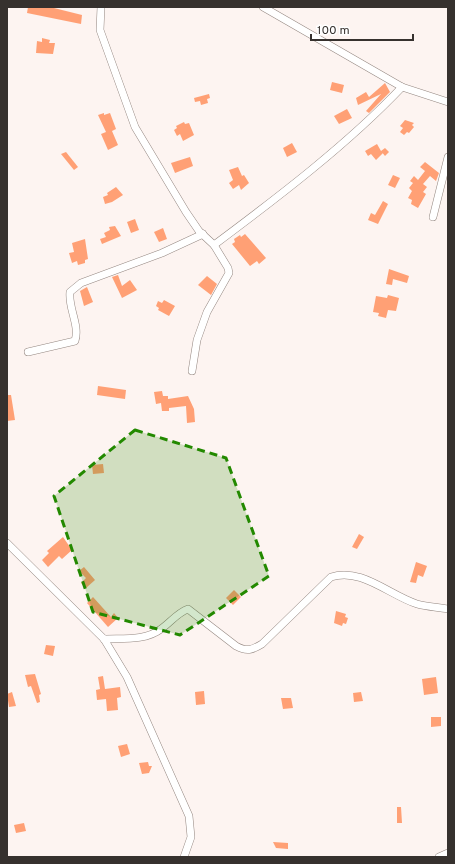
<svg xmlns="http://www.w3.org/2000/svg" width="455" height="864" viewBox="0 0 455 864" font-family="Overpass,sans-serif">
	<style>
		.building { fill: #ffa075 }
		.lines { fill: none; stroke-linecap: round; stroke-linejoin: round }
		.street-casing { stroke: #948781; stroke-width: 8 }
		.street { stroke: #fff; stroke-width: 7 }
		.marked { fill: #238900; fill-opacity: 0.2; stroke: #238900; stroke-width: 3; stroke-dasharray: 8 5; stroke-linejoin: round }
	</style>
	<rect width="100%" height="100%" fill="#fdf4f1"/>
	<g class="building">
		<path d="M28,7h22l32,8 -1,9 -54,-11z"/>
		<path d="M42,38l8,2 -1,3h6l-2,11 -17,-1 1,-12 5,1z"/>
		<path d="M332,82l12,3 -2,8 -12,-3z"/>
		<path d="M385,83l5,9 -21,21 -3,-2 15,-17 -23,11 -2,-7 10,-6 3,5z"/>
		<path d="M209,94l1,4 -3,1 1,4 -7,2 -1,-4 -5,1 -1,-4z"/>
		<path d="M347,109l5,9 -13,6 -5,-8z"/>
		<path d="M104,113v2l6,-2 6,16 -4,2 6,14 -10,5 -7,-16 5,-2 -8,-17z"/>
		<path d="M405,120l9,3 -2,2 2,2 -5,6 -2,-1 -3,3 -4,-3 3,-4 -3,-2z"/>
		<path d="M184,122l1,2 4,-1 5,12 -11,6 -3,-7 -3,2 -3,-6 3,-2 -1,-2z"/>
		<path d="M292,143l5,9 -10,5 -4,-9z"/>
		<path d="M377,144l4,7 4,-3 4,4 -4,4 -4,-5 2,2 -7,7 -5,-6 -3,2 -3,-5z"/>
		<path d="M66,152l12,15 -4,3 -13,-16z"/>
		<path d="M190,157l3,9 -18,7 -4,-10z"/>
		<path d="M425,162l14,11 -3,8 -6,-5 -7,8 4,3 -4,5 3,2 -8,14 -7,-4 1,-4 -4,-2 4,-7 -3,-3 4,-5 -3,-2 4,-5 4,4 7,-9 -5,-4z"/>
		<path d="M238,167l4,9 2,-1 5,8 -8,7 -2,-5 -6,4 -4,-6 4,-3 -4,-10z"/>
		<path d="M393,175l7,3 -5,10 -7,-3z"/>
		<path d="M116,187l7,8 -11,7 -7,2 -2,-7 5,-2 -1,-2z"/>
		<path d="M383,201l5,3 -10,20 -10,-4 3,-7 4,2z"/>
		<path d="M135,219l4,11 -8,3 -4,-11z"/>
		<path d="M115,226l6,10 -19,8 -2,-5 6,-2 -2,-4 6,-3 -1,-3z"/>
		<path d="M163,228l4,11 -8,3 -5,-10z"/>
		<path d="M245,234l21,24 -7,6 -2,-3 -7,5 -18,-22 3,-2 -1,-3 6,-4 1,2z"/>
		<path d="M85,239l3,20 -3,1v3l-7,2 -1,-4 -5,2 -3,-10 5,-1 -2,-9z"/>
		<path d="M389,269l20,7 -2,7 -14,-4 -1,6 -6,-1z"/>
		<path d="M118,275l4,11 8,-6 7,10 -15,8 -10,-21z"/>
		<path d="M207,276l10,8 -6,11 -13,-10z"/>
		<path d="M87,287l6,15 -9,4 -4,-15z"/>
		<path d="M388,295l11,3 -3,13 -8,-1 -2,8 -8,-2 1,-3 -6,-1 3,-16 11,2z"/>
		<path d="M164,300l11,6 -6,10 -11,-6 1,-2 -3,-2 2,-5 4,2z"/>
		<path d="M98,386l28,4 -1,9 -28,-4z"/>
		<path d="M162,391l1,5h5v3l20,-3 6,13 1,13 -8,1 -1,-17 -17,2v3h-7l-1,-8 -5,1 -2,-12z"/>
		<path d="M7,395h4l4,25 -8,1z"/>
		<path d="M103,464l1,9 -11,1 -1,-9z"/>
		<path d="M359,534l5,3 -7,12 -5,-2z"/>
		<path d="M63,537l9,13 -10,9 -3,-3 -11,11 -6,-7 7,-7 -2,-2z"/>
		<path d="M416,562l11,4 -4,11 -5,-2 -2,8 -6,-1z"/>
		<path d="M84,567l11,13 -9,8 -5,-5 5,-5 -7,-7z"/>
		<path d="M234,590l7,7 -8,8 -7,-7z"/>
		<path d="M93,597l18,20 3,-4 4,5 -10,9 -21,-24z"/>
		<path d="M336,611l10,3 -1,3 3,1 -2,6 -3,-1 -1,3 -8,-3z"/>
		<path d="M46,645l9,1 -2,10 -9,-2z"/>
		<path d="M35,674l6,20 -2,1 1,7 -3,1 -6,-17 -3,1 -3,-12z"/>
		<path d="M103,676l2,13 15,-2 1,10 -4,1 1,12 -11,1 -1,-12 -9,1 -1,-10 4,-1 -2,-12z"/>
		<path d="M436,677l2,16 -14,2 -2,-16z"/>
		<path d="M204,691l1,13 -9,1 -1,-13z"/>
		<path d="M12,692l4,14 -7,1 -2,-13z"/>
		<path d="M361,692l2,9 -9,1 -1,-9z"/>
		<path d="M281,698h10l2,10 -10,1z"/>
		<path d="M431,717h10v9l-10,1z"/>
		<path d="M127,744l3,10 -9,3 -3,-11z"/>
		<path d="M148,762l1,4h3l-3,7 -7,1 -3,-11z"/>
		<path d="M397,807h4l1,16h-5z"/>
		<path d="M24,823l2,8 -10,2 -2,-8z"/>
		<path d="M273,842l15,1v6l-12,-1z"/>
	</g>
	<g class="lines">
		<defs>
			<g id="street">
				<path d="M101,7l-1,23 35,97 51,85 13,19 15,14c63,-47 134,-101 188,-158"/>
				<path d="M263,7l139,80 46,15"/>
				<path d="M433,217l15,-60"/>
				<path d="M28,352l47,-11c5,-16 -7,-33 -5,-49l11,-9 81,-30 41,-19"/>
				<path d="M192,371l5,-31 10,-28 22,-39 -1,-5 -14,-23"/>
				<path d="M7,543l97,96 23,38 62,139 2,21 -7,20"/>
				<path d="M104,639c19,-1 41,2 57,-10 10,-7 16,-16 27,-20l48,37c11,6 16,4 26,-2l69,-67c30,-10 58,18 86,27 10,3 21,3 31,5"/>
				<path d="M439,857l9,-4"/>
			</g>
		</defs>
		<use href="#street" class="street-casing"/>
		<use href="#street" class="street"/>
	</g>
	<path class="marked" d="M135,430l91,28 43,118 -89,59 -87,-23 -39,-116z"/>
	<rect width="455" height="864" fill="none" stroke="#36312e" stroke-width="16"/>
	<path d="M311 34v6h102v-6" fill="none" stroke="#36312e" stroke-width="2"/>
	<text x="317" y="34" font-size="12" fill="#36312e" stroke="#ffffff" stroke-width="3" paint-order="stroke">100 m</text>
</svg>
